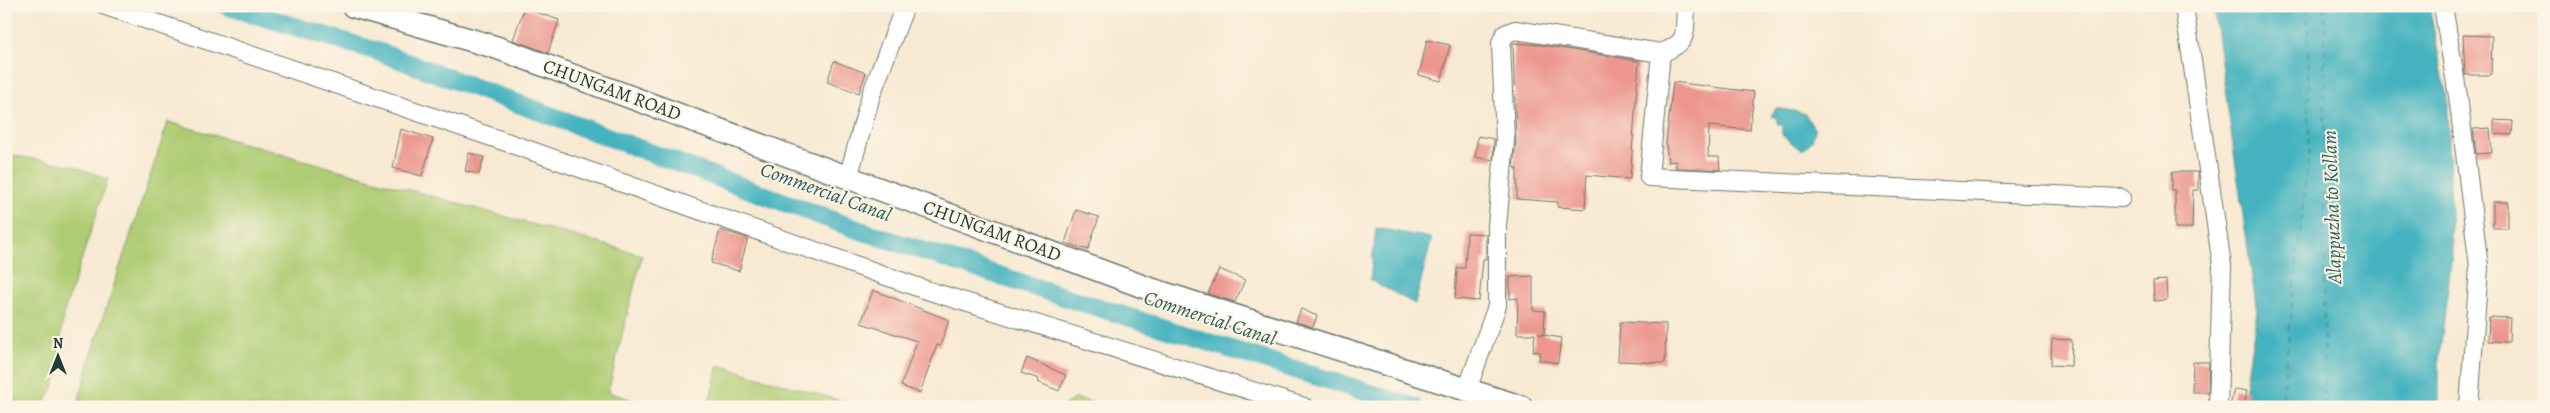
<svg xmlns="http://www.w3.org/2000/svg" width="2550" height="413" viewBox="0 0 2550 413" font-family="Alegreya,serif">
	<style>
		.green { fill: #aecc73; stroke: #668454 }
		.water { fill: #44b3bf; stroke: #32787a }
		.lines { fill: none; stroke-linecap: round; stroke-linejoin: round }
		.stream { stroke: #44b3bf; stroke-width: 5 }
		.canal { stroke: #44b3bf; stroke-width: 19 }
		.ferry { stroke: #2a605e; stroke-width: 1; stroke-dasharray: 6 5; stroke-linecap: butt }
		.building { fill: #ec968e }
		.minor-casing { stroke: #6b796b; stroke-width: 20 }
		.major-casing { stroke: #6b796b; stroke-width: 25 }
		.minor { stroke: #fff; stroke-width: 18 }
		.major { stroke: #fff; stroke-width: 22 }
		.labels { text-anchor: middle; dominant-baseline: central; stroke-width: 4; stroke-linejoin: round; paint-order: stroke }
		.street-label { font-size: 19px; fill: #1f3d34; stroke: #fcf5e5 }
		.water-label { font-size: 20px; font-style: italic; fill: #2a605e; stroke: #fcf5e5 }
	</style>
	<rect width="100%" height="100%" fill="#fcf5e5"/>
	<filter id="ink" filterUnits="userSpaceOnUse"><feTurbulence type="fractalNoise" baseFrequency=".02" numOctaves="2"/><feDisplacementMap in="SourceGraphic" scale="10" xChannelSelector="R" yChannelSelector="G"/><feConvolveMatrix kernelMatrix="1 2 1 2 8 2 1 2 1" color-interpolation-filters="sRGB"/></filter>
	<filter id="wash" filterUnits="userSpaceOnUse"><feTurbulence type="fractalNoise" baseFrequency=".0096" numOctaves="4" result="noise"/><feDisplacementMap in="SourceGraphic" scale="20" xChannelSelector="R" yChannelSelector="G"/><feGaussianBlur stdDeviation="1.12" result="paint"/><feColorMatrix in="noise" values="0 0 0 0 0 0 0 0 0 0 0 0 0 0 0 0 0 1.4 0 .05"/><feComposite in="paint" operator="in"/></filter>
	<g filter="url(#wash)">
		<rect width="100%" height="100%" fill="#f8e9d2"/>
		<g class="green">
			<path d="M168,122l474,133 -34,137 47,15h-578l18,-65z"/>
			<path d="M6,154l68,12 34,13 -44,133 -9,71 -12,24h-37z"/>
			<path d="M718,365l144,42h-154z"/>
			<path d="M1076,398l30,9h-45z"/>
		</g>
		<g class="water">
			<path d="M2213,6h216l19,98 4,151 -13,103v49h-197l15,-95z"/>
			<path d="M1776,108l28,5 11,17 -3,11 -10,10 -20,-16v-8l-5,-4v-5l-6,-2z"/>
			<path d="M1376,228l56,10 -17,66 -45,-24z"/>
		</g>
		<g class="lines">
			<path class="stream" d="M2542,128h2"/>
			<path class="canal" d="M227,6l152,46 477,177 209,68 349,110"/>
			<g class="ferry">
				<path d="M2281,407l28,-255 -1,-146"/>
				<path d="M2324,407l1,-401"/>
			</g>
		</g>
		<g id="blocks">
			<g class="building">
				<path d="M524,8l35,12 -11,33 -35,-13z"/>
				<path d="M2463,35l29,1 -1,39h-26z"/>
				<path d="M1427,40l23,5 -9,36 -22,-6z"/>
				<path d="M1513,43l29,2 97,16 -9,118 -43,-4 -2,34 -28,-2 1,-5 -41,-3v-31l-4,-1 3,-26z"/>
				<path d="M834,61l32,12 -7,20 -32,-11z"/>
				<path d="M1673,82l81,10 -4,38 -41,-4 -1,31h11l1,13 -44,-2v-7l-8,1 -2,-19z"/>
				<path d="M2494,120l19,1 -1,14 -18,-1z"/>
				<path d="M2490,128l2,25 -16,1 -3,-25z"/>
				<path d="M401,129l32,10 -11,37 -29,-8z"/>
				<path d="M1478,136l16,3 -1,21 -18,-3z"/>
				<path d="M469,153l15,4 -5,17 -14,-3z"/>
				<path d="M2172,172h26v18h-5l-1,38h-17v-38h-3z"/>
				<rect x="2493" y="202" width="15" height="26"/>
				<path d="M1076,210l23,7 -11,33 -23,-7z"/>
				<path d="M720,230l28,8 -9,33 -28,-8z"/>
				<path d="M1467,233l19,1v25h-3l-4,42 -24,-2 2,-31h8z"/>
				<path d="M1219,269l26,11 -10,22 -27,-8z"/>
				<path d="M1533,276v34l12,1 -1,24 -5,-1 22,4 -3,25 -19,-3 1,-8 -7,-1 2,-17h-18l1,-36 -8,1v-22z"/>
				<path d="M2166,280l1,20 -13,1 -1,-20z"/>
				<path d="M873,290l76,30 -9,26 -3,-1 -17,48 -19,-7 16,-45 -56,-18z"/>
				<path d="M1301,309l16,7 -4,11 -17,-5z"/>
				<path d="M2489,317l21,1 -1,24 -21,-1z"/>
				<path d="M1620,322l46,2 -1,39 -47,-2z"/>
				<path d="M2052,339l20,1 -1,26 -20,-1z"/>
				<path d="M1027,358l39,17 -7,16 -21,-9 1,-3 -18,-6z"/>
				<path d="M2193,362h16l-1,30h-16z"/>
				<path d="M2234,389l13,2 -3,16h-14z"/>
			</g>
		</g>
	</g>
	<g filter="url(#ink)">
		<use href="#blocks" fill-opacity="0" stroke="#6b796b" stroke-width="1"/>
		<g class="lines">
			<defs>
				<g id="minor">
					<path d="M106,6l403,137 414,146 381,118"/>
					<path d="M2184,6l38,259 -4,142"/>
					<path d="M2443,6l15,90 21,171 -10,140"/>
					<path d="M1661,53l-12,124 472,21"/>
					<path d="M848,178l23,-83 34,-89"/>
					<path d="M1467,390l30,-84v-80l8,-85 -4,-98 4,-9 10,-4 146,23c29,-11 23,-19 25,-47"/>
				</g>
				<path id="major" d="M353,6l142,41 652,241 374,119"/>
			</defs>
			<use href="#minor" class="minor-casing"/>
			<use href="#major" class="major-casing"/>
			<use href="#minor" class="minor"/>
			<use href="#major" class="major"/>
		</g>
	</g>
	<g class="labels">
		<g class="street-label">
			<text transform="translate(612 90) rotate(20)">CHUNGAM ROAD</text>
			<text transform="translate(992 231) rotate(20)">CHUNGAM ROAD</text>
		</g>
		<g class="water-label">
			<text transform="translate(826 192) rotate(20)">Commercial Canal</text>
			<text transform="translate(2332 207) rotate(-92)">Alappuzha to Kollam</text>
			<text transform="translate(1210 318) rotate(18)">Commercial Canal</text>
		</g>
	</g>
	<rect width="2550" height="413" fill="none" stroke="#fcf5e5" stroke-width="25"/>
	<g transform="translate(58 356)" stroke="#fcf5e5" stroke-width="4" paint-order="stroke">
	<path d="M0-4L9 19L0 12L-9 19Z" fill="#1f3d34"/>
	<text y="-8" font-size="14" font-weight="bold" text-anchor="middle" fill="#1f3d34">N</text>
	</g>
</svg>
